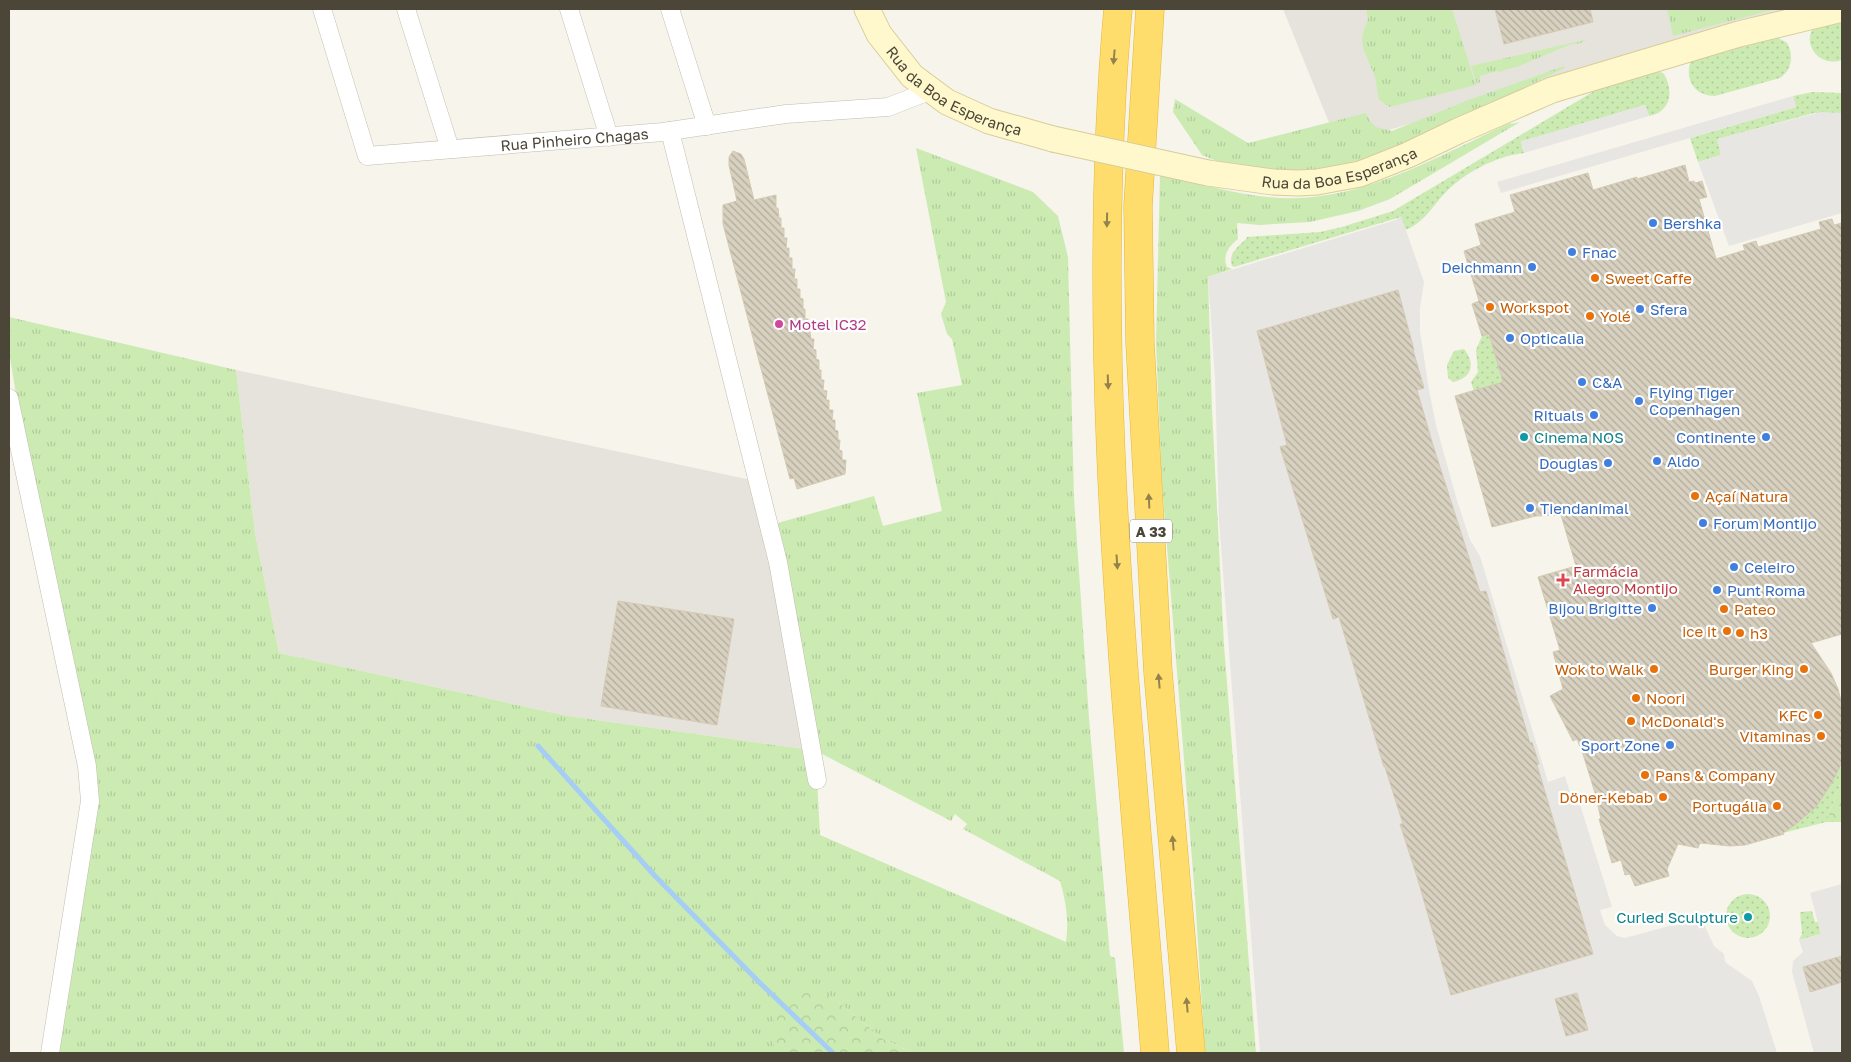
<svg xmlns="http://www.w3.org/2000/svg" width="1851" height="1062" viewBox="0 0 1851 1062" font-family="'Golos Text',sans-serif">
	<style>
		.industrial { fill: #e6e3dc }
		.grass { fill: url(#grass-tufts) }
		.forest { fill: url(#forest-crowns) }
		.garden { fill: url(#garden-dots) }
		.parking { fill: #e8e6e3 }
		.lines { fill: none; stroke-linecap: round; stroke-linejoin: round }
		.stream { stroke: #a6cdf4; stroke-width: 5 }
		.building { fill: url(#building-back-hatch); stroke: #d4cab3 }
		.street-casing { stroke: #c2bdad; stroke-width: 19 }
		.secondary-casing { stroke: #d8cd9a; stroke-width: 27 }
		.highway-casing { stroke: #e5b637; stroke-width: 29 }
		.street { stroke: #fff; stroke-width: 18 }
		.secondary { stroke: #fff8cc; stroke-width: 25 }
		.highway { stroke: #ffdd6d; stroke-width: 28 }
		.secondary-bridge-casing { stroke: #d8cd9a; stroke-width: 27; stroke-linecap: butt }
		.secondary-bridge { stroke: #fff8cc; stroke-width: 25 }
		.oneway { fill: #93824d }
		.shop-dot { fill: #3f7fe0; stroke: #fff; stroke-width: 2 }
		.food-dot { fill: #e8710a; stroke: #fff; stroke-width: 2 }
		.hotel-dot { fill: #d1479c; stroke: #fff; stroke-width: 2 }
		.culture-dot { fill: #0f9aa8; stroke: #fff; stroke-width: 2 }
		.health-dot { fill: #e0444e; stroke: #fff; stroke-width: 2 }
		.labels { text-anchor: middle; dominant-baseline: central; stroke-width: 4.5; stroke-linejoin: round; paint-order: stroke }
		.shield { fill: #fff; stroke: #817e74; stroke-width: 1 }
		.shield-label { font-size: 14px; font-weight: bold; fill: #4b4638 }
		.street-label { font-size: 15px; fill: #4b4638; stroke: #fff }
		.shop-label { font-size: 15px; fill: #366cbe; stroke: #fff; text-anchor: start }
		.food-label { font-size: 15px; fill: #c56008; stroke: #fff; text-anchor: start }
		.hotel-label { font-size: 15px; fill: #b23c85; stroke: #fff; text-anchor: start }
		.culture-label { font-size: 15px; fill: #0d838f; stroke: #fff; text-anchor: start }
		.health-label { font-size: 15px; fill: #be3a42; stroke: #fff; text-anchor: start }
	</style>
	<defs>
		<pattern id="grass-tufts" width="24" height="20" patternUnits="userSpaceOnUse" patternTransform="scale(1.25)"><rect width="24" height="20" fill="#ccebb3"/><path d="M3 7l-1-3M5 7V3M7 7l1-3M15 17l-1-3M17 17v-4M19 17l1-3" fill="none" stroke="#b1cb9b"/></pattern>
		<pattern id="forest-crowns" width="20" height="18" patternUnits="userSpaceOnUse" patternTransform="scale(1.25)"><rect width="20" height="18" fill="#ccebb3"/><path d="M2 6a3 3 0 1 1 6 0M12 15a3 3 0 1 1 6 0" fill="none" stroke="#b1cb9b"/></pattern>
		<pattern id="garden-dots" width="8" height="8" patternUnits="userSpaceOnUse" patternTransform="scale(1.25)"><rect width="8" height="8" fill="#ccebb3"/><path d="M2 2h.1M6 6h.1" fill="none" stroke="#b1cb9b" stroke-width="1.8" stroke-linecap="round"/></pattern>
		<pattern id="building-back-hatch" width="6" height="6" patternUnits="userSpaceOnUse" patternTransform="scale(1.25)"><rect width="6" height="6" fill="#d8d1c0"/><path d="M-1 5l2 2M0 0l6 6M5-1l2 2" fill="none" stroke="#b1ab9d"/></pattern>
	</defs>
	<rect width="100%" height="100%" fill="#f6f4eb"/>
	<g class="industrial">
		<path d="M1283,9h516l-461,136z"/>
		<path d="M236,370l515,110 60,270 -243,-34 -289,-63 -24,-120z"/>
	</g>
	<g class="grass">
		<path d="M1366,9h86l24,76 -86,22 -11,-7 -4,-23 -12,-29 -1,-12 6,-17z"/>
		<path d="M1667,9h109l-103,27z"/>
		<path d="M1588,39l-7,4 -12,2 -52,22 -13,3 -2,2 -5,-1 -17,5v6l-3,2 -6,-18z"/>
		<path d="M1564,66l1,2 -133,64 -57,24 -48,13 -28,2h-20l-41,-5 -19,-4 -17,-7 -29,-43 2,-13 73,44 118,-30 4,8 6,6 16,4 79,-32z"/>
		<path d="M1520,122l-130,77 -32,12 -48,11 -51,3 -22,-2 1,16c-9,7 -16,16 -11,28l5,2 -24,8 4,133 12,235 32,408h-51l-10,-156 -33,-413 -6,-140 4,-169c39,8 80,21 120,23 82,4 158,-42 230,-75l1,1z"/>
		<path d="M916,148l117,44 25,24 10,41 6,241 15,220 21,238 5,2 9,95h-211l-30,-14 -46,-38 -63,45v7h-723l38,-250 -57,-313 -23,-138v-35l227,53 19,163 24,120 289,63 243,34 6,30 3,55 246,107c3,-21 0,-41 -6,-61l-97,-52 4,-5 -12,-10 -4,7 -131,-68 -46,-229 100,-28 9,30 59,-15 -25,-118 45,-8 -10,-46 -5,-5 -6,-20 5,-12z"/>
	</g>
	<g class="forest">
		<path d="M1842,779v43h-16z"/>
		<path d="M812,987l25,14 46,38 30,14h-139v-44l16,-15z"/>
	</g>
	<g class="garden">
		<path d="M1842,16v44c-28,9 -43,-25 -23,-37 6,-4 16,-5 23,-7z"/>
		<path d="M1775,36l12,7c7,12 5,27 -7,35l-65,18c-21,0 -31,-17 -24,-36z"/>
		<path d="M1656,70l8,4c10,17 7,38 -15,42l-4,-11 -124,37 3,11c-28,3 -60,20 -79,40 -13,14 -22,31 -40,37l-4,-13 -167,50 -2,-1c-4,-13 6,-19 14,-27l1,-2 73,-5 22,-5 51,-16 208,-124z"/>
		<path d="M1813,92l29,1v20h-28l-96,26 3,16 -23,7 -8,-24 106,-31 -3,-11z"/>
		<path d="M1489,334l14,48 -29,9 -3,-9 7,-10 -2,-22 6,-14z"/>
		<path d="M1464,349c12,15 8,29 -11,33l-5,-4 -1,-13 7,-14z"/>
		<path d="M1839,767l3,1v11l-15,40 15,1v2h-16l-43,11c26,-16 45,-37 56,-66z"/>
		<circle cx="1748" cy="916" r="22"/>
		<path d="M1812,911l3,11h3l3,12 -22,6 3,-6 -2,-22z"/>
	</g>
	<g class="parking">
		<path d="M1793,96l3,11 -295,86 -4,-11z"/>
		<path d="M1645,105l4,11 -125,37 -3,-12z"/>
		<path d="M1821,112l21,1v100l-113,33 -31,-84 23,-7 -4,-16z"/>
		<path d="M1401,216l23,66 -4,27v22l9,59 7,35 20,72 14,43 10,16 68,226 17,-6 7,23 6,-1 34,109 -12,3 5,15 12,11 8,2 44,-12 29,-3 4,-3 12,26 10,8 1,8 27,19 7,15 18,57h-517l-41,-533 -4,-142 -7,-101 188,-57z"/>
		<path d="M1842,884v169h-28l-22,-81 1,-11 10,-9 -4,-12 22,-6 -11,-41z"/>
	</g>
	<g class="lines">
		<path class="stream" d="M538,746l117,130 104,106 74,71"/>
	</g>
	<g class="building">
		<path d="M1495,9h95l3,13 -89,22z"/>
		<path d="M733,151l8,3 3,5 10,41 22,-5v13h2l1,10h2v10h3v10h3l-1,10h3v10h3v11h3l-1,10h3v10h3v9l3,1v10h2v10h3l3,20h3l-1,10 3,1v9l3,1v10h2v10h3l-1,10 4,1 -1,9h3v10h4l-1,10h3v10l3,1v9h2l-1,10 3,1v9h4l-1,14 -48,15 -3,-11 -4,1 -67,-255v-19l14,-4 -8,-36v-8z"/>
		<path d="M1685,165l4,17 5,-1 1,2 7,-2 5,16 -8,2 17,60 29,-9 -2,-5 13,-4 2,6 63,-18 -2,-7 13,-3 2,6 8,-2v411l-31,9 20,30 7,16 4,15v59l-12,23 -14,21 -21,18 -12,8 1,1 -39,11 -15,1 -30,-3 -2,5 -20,-4 -11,25 2,7 -34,10 -5,-12 -5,1 -4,-15 -9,3 -13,-44h2l-6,-26 -12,-39 -6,-15 -4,2 -23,-45 13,-7 -10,-37 7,-2 -22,-73 38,-11 -15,-51 -25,1 -44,11 -37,-131 48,-14 -14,-48 -7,2 -10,-32 7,-3 -15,-50 17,-6 -6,-21 40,-12 -5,-17 78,-22 5,17 44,-13v2z"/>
		<path d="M1398,290l16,60h-1l11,38 -7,2 15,52 48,150 6,-1 44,152 2,-1 7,22 -2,1 56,189 -142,41 -33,-115 -18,-56h3l-18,-57h-1l-45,-150 -6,2 -53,-172 7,-2 -30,-114z"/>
		<path d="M618,601l116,18 -17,106 -116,-19z"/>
		<path d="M1842,956v26l-32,10 -7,-25z"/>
		<path d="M1577,993l11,37 -22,6 -11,-37z"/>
	</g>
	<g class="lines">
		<defs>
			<g id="street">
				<path id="s1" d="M322,9l45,147 296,-24 123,-18 102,-7 44,-17"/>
				<path d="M406,9l44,140"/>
				<path d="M569,9l40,128"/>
				<path d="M670,9l37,117"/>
				<path d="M670,131l108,431 39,218"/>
				<path d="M9,398l78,368 3,35 -40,252"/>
			</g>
			<g id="secondary">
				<path id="s2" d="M867,9l12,25 33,42 35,26 42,19 64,18"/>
				<path id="s3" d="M1208,173l65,9 25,1 19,-1 43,-8 48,-19 50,-24 94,-41 187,-56 103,-25"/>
			</g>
			<g id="highway">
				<path d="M1118,9c-31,348 10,697 37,1044"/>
				<path d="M1150,9l-12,197 2,137 18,329 33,381"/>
			</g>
		</defs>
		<use href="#street" class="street-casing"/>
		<use href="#secondary" class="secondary-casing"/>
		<use href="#highway" class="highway-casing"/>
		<use href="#street" class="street"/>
		<use href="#secondary" class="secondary"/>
		<use href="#highway" class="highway"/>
		<defs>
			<path id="secondary-bridge" d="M1053,139l155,34"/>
		</defs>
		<use href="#secondary-bridge" class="secondary-bridge-casing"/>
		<use href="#secondary-bridge" class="secondary-bridge"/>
	</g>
	<defs><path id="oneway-solid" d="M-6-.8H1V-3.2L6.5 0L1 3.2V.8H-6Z" transform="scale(1.25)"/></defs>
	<g class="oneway">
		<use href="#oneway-solid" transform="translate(1114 57) rotate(95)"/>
		<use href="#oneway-solid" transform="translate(1107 220) rotate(91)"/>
		<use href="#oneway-solid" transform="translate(1108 382) rotate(88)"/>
		<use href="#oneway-solid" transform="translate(1149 501) rotate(-93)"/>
		<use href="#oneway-solid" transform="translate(1117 562) rotate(86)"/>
		<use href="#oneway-solid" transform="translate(1159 681) rotate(-95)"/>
		<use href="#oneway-solid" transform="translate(1173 843) rotate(-95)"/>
		<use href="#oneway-solid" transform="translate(1187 1005) rotate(-95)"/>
	</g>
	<g class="shop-dot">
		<circle cx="1653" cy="223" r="5"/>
		<circle cx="1572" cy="252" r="5"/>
		<circle cx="1532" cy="267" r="5"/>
		<circle cx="1640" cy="309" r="5"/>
		<circle cx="1510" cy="338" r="5"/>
		<circle cx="1582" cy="382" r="5"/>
		<circle cx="1639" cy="401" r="5"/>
		<circle cx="1594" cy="415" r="5"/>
		<circle cx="1766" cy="437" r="5"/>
		<circle cx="1657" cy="461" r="5"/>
		<circle cx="1608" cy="463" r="5"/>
		<circle cx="1530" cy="508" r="5"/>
		<circle cx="1703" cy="523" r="5"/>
		<circle cx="1734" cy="567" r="5"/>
		<circle cx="1717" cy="590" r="5"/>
		<circle cx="1652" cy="608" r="5"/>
		<circle cx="1670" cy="745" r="5"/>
	</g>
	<g class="food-dot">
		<circle cx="1595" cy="278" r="5"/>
		<circle cx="1490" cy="307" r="5"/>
		<circle cx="1590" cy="316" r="5"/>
		<circle cx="1695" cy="496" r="5"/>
		<circle cx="1724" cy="609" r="5"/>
		<circle cx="1727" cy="631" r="5"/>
		<circle cx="1740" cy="633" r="5"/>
		<circle cx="1654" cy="669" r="5"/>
		<circle cx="1804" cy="669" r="5"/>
		<circle cx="1636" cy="698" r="5"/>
		<circle cx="1818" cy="715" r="5"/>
		<circle cx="1631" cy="721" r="5"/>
		<circle cx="1821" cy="736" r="5"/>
		<circle cx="1645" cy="775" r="5"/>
		<circle cx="1663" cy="797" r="5"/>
		<circle cx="1777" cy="806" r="5"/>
	</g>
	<circle class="hotel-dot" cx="779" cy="324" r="5"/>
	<g class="culture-dot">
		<circle cx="1524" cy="437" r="5"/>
		<circle cx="1748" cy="917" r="5"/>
	</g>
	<path class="health-dot" d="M1560.5 572.5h5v5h5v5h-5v5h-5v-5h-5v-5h5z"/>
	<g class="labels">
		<rect class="shield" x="1130" y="519.5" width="42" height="23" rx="4"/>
		<g class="shield-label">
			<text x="1151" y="531">A 33</text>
		</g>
		<g class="street-label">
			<text stroke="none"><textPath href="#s2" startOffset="125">Rua da Boa Esperança</textPath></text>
			<text stroke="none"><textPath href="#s1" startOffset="362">Rua Pinheiro Chagas</textPath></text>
			<text stroke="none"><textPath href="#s3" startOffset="134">Rua da Boa Esperança</textPath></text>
		</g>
		<g class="shop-label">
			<text x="1663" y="223">Bershka</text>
			<text x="1582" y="252">Fnac</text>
			<text x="1522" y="267" text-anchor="end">Deichmann</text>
			<text x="1650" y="309">Sfera</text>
			<text x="1520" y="338">Opticalia</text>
			<text x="1592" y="382">C&amp;A</text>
			<text x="1649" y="392">Flying Tiger<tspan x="1649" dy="17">Copenhagen</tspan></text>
			<text x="1584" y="415" text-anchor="end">Rituals</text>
			<text x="1756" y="437" text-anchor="end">Continente</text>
			<text x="1667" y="461">Aldo</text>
			<text x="1598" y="463" text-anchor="end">Douglas</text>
			<text x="1540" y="508">Tiendanimal</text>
			<text x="1713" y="523">Forum Montijo</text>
			<text x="1744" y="567">Celeiro</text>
			<text x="1727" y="590">Punt Roma</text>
			<text x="1642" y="608" text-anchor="end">Bijou Brigitte</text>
			<text x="1660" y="745" text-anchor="end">Sport Zone</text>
		</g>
		<g class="food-label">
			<text x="1605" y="278">Sweet Caffe</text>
			<text x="1500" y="307">Workspot</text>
			<text x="1600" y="316">Yolé</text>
			<text x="1705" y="496">Açaí Natura</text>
			<text x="1734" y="609">Pateo</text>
			<text x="1717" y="631" text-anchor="end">ice it</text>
			<text x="1750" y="633">h3</text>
			<text x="1644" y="669" text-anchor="end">Wok to Walk</text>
			<text x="1794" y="669" text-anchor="end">Burger King</text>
			<text x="1646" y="698">Noori</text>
			<text x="1808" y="715" text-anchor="end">KFC</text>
			<text x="1641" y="721">McDonald's</text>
			<text x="1811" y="736" text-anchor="end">Vitaminas</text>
			<text x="1655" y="775">Pans &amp; Company</text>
			<text x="1653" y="797" text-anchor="end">Döner-Kebab</text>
			<text x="1767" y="806" text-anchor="end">Portugália</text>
		</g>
		<g class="hotel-label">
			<text x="789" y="324">Motel IC32</text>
		</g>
		<g class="culture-label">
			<text x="1534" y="437">Cinema NOS</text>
			<text x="1738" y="917" text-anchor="end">Curled Sculpture</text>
		</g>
		<g class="health-label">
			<text x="1573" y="571">Farmácia<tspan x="1573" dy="17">Alegro Montijo</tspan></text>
		</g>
	</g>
	<rect width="1851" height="1062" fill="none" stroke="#4b4638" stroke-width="20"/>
</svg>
